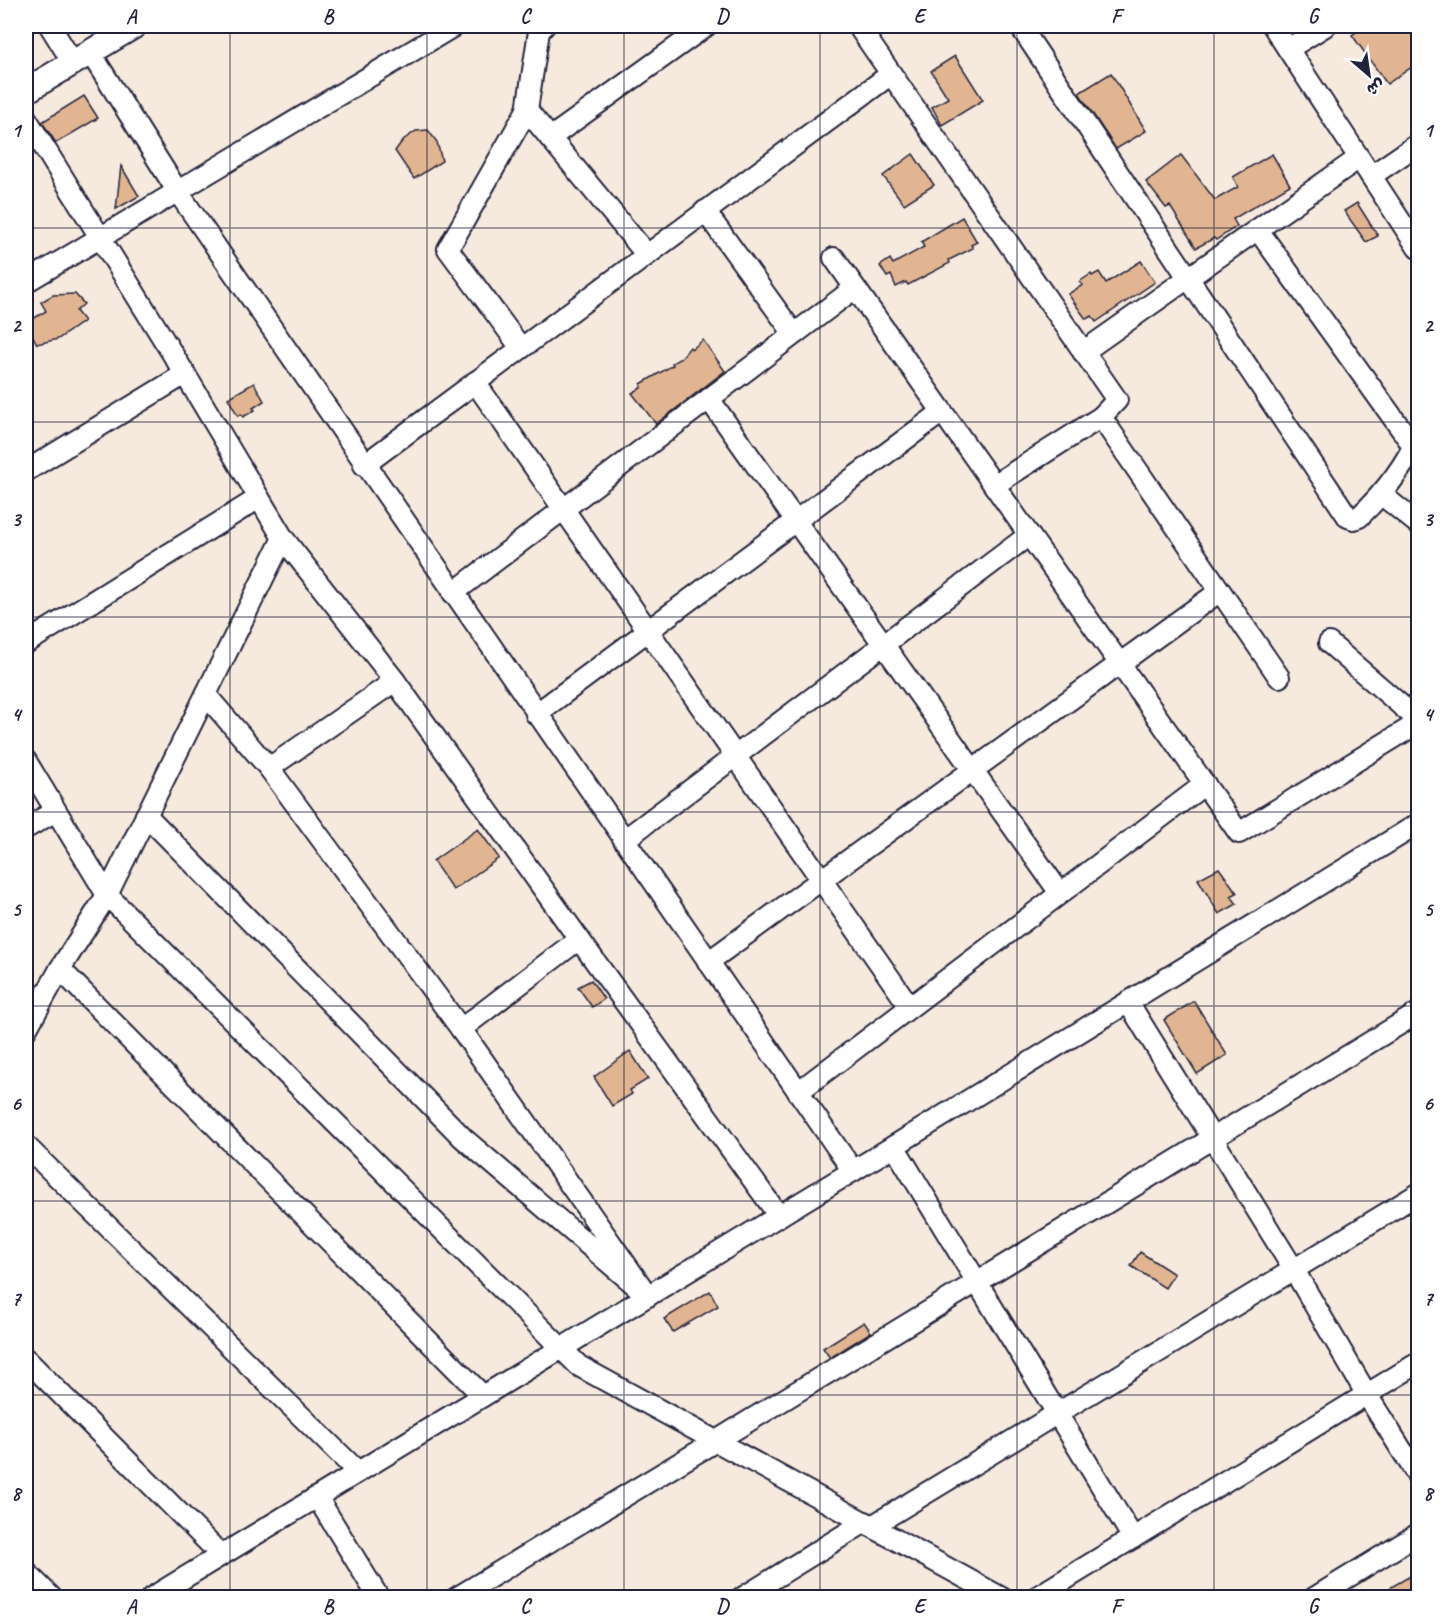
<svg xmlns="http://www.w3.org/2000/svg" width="1444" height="1623" viewBox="0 0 1444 1623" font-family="Caveat,'Playpen Sans Arabic',sans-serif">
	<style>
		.building { fill: #e1b591; stroke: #22223b; stroke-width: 1.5 }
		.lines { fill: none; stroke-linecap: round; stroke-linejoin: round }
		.minor-casing { stroke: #22223b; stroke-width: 24 }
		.tertiary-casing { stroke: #22223b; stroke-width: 28 }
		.minor { stroke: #fff; stroke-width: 20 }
		.tertiary { stroke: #fff; stroke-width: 24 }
		.grid { fill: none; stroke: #22223b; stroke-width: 1.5; stroke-opacity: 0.55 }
		.neatline { fill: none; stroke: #22223b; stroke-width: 2 }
		.grid-label { font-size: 20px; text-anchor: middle; font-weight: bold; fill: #22223b }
	</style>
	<rect width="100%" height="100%" fill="#f6e9de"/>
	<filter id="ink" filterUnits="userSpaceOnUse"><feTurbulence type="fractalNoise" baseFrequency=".0167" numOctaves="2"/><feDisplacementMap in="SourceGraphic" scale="12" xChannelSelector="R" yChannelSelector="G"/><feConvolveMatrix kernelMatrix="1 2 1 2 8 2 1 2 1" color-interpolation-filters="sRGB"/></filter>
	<g filter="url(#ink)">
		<g class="building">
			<path d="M1365,26h54v36l-32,22 -35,-49z"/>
			<path d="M955,56l28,44 -41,25 -10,-18 16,-9 -17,-27z"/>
			<path d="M1111,73l35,58 -30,18 -37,-56z"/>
			<path d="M84,96l14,22 -42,25 -14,-21z"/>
			<path d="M428,130l9,12 5,19 -28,18 -19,-28 8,-11 13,-9z"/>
			<path d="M913,154l21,31 -30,19 -21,-28z"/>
			<path d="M1272,154l18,31 -57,34 4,7 -21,14 -2,-2 -18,10 -26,-42 -4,2 -20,-26 35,-27 34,45 23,-13 -5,-10z"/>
			<path d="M121,166l18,30 -23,13z"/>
			<path d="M1357,203l21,33 -12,6 -22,-31z"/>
			<path d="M962,217l15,25 -6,3 2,3 -24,12 1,3 -42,22 -2,-3 -10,5 -5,-12 -4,2 -7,-11 10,-7 3,5 31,-17 -3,-5z"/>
			<path d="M1141,261l14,21 -59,40 -4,-6 -6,3 -18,-25 15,-9 -4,-3 12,-8 1,2 7,-4 7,11z"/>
			<path d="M75,294l9,10 -8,7 8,10 -26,18 -21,5 -11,-21 20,-12 -5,-9 12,-7z"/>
			<path d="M703,340l22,31 -69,53 -24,-31 9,-5v-4l32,-19 -1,-2 9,-5 9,-11 2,2z"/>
			<path d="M254,383l10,18 -11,7 2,2 -12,7 -2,-3 -3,2 -10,-18z"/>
			<path d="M478,829l21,29 -46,32 -20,-29z"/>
			<path d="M1219,868l18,25 -6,3 6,8 -18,10 -21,-35z"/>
			<path d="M591,980l13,19 -12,8 -14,-20z"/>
			<path d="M1194,1001l33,54 -30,19 -33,-54z"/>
			<path d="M630,1051l18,28 -18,11 2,4 -20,12 -18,-29z"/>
			<path d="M1140,1252l34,22 -9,14 -34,-22z"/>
			<path d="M710,1291l8,15 -45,26 -9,-13z"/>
			<path d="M864,1322l7,10 -41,26 -7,-10z"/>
			<path d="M1419,1571v27h-47z"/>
		</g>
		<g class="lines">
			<defs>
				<g id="minor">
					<path d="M50,26l23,37"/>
					<path d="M858,26l259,374 -16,17"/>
					<path d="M1020,26l328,491 6,2 5,-2c24,-23 46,-50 59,-81"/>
					<path d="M1273,26l145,222"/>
					<path d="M1288,49l37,-23"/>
					<path d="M90,52l88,140 675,979"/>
					<path d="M527,110l12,-79 5,-5"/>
					<path d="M26,118l159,256 98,164 112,143 184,258 200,277"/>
					<path d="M550,138l156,-112"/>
					<path d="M1371,176l47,-32"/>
					<path d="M705,211l89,123"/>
					<path d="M1258,230l156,217"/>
					<path d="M834,258l405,575 179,-110"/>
					<path d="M26,282l428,-256"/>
					<path d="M521,348l-73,-99 79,-139 120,145"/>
					<path d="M1083,352l276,-194"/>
					<path d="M475,382l435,625"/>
					<path d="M709,399l351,494"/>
					<path d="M364,465l527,-391"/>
					<path d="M26,471l159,-97"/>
					<path d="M994,485l107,-68 178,260"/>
					<path d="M1382,495l36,29"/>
					<path d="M453,593l402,-305"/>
					<path d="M26,643l233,-145"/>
					<path d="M1329,643l89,77"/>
					<path d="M536,714l406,-302"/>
					<path d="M26,761l81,134 472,471 423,232"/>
					<path d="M269,768l126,-87"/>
					<path d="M146,815l317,323 185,158 -187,-267 -192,-261 -63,-73"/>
					<path d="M26,828l28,-16"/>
					<path d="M624,840l405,-305"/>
					<path d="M708,962l512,-371"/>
					<path d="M60,969l423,427"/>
					<path d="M1128,1002l166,268 73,125 51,81"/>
					<path d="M461,1029l118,-90"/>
					<path d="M26,1030l34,-61 47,-74 176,-357"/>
					<path d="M798,1092l407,-308"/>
					<path d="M26,1146l332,326"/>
					<path d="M894,1146l239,392"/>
					<path d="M26,1359l195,196"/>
					<path d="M317,1497l62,101"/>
					<path d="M872,1526l546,-332"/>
					<path d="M26,1572l26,26"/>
					<path d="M151,1598l743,-452 524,-322"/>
					<path d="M456,1598l260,-157 702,-428"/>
					<path d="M742,1598l123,-76"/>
					<path d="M1035,1598l383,-235"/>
					<path d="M1314,1598l104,-64"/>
				</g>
				<path id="tertiary" d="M26,91l108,-65"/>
			</defs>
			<use href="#minor" class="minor-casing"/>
			<use href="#tertiary" class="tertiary-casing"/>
			<use href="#minor" class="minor"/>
			<use href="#tertiary" class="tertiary"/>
		</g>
	</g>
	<path class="grid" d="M230,26v1572M427,26v1572M624,26v1572M820,26v1572M1017,26v1572M1214,26v1572M26,228h1392M26,422h1392M26,617h1392M26,812h1392M26,1006h1392M26,1201h1392M26,1395h1392"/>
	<rect width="1444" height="1623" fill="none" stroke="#fff" stroke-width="66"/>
	<g transform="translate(1369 75) rotate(151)" stroke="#ffffff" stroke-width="4.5" paint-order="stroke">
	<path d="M0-4.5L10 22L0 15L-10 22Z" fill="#22223b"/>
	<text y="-9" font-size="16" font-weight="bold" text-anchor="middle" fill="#22223b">ش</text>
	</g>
	<rect x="33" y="33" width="1378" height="1557" class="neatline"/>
	<g class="grid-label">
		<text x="131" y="23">A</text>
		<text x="328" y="23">B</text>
		<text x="525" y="23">C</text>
		<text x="722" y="23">D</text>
		<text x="919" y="23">E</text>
		<text x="1116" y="23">F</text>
		<text x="1313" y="23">G</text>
		<text x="16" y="137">1</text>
		<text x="1428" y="137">1</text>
		<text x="16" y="332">2</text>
		<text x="1428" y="332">2</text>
		<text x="16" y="526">3</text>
		<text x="1428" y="526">3</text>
		<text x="16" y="721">4</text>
		<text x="1428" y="721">4</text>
		<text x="16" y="916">5</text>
		<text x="1428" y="916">5</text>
		<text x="16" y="1110">6</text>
		<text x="1428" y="1110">6</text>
		<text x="16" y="1305">7</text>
		<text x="1428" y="1305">7</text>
		<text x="16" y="1500">8</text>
		<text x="1428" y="1500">8</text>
		<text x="131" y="1613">A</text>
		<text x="328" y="1613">B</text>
		<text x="525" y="1613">C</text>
		<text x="722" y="1613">D</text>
		<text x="919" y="1613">E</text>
		<text x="1116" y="1613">F</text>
		<text x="1313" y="1613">G</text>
	</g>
</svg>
